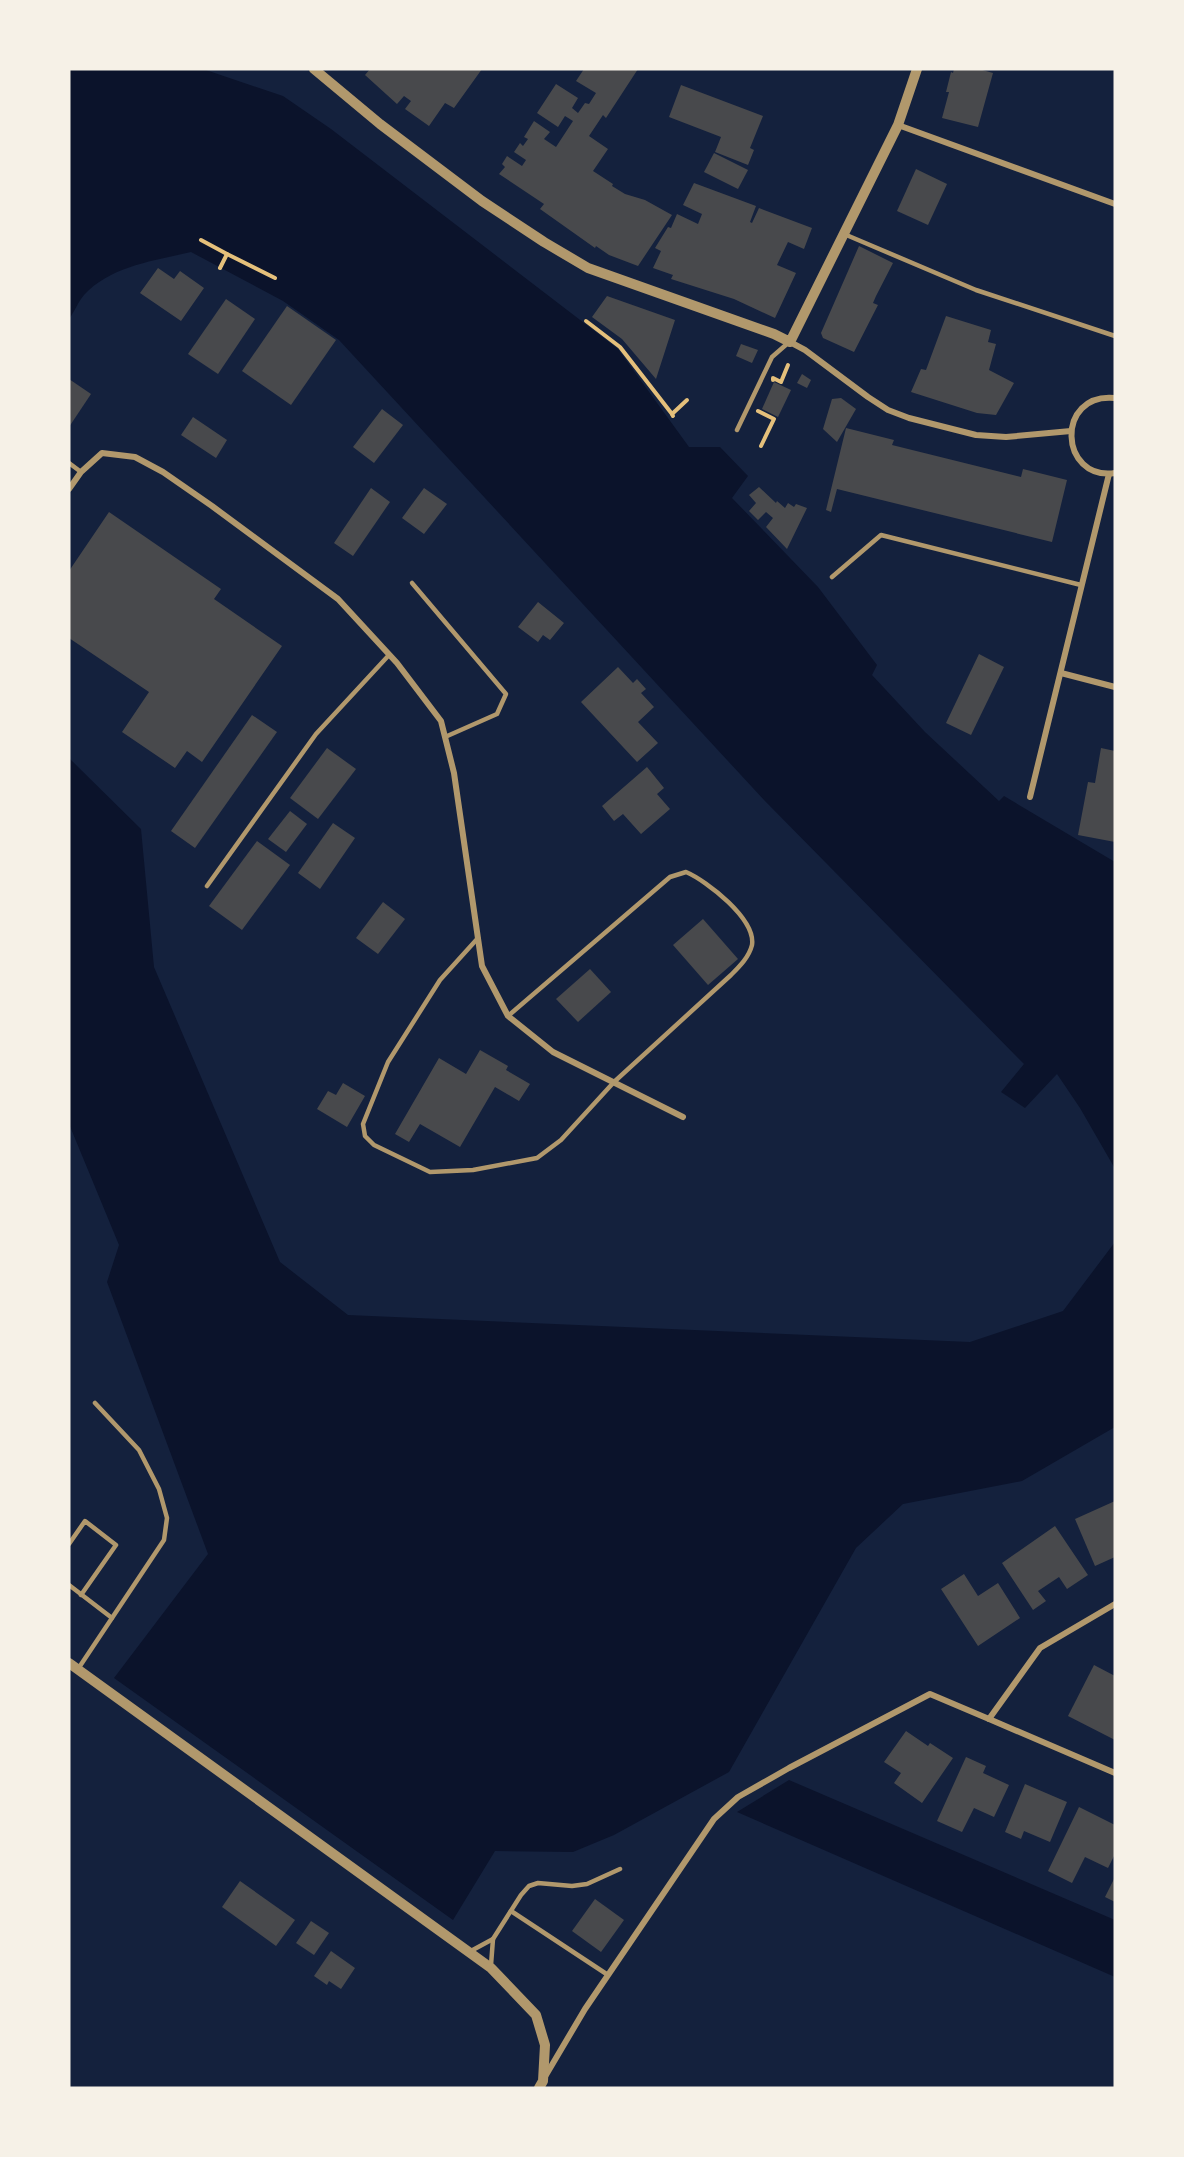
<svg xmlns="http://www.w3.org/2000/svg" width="1184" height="2157" viewBox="0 0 1184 2157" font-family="'Archivo Narrow',sans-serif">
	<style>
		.water { fill: #0b132b }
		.building { fill: #48494c }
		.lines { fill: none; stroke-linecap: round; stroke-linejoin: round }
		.path { stroke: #e5c07b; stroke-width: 4 }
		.service { stroke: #b1986c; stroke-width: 4.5 }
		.minor { stroke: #b1986c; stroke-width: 6 }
		.tertiary { stroke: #b1986c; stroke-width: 10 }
	</style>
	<rect width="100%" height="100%" fill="#14213d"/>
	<g class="water">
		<path d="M69,69h134l80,27 48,33 287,220 71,98h31l28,29 -16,22 86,89 59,78 -5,10 53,57 74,69 5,-5 111,66v326l-1,-21 -34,-59 -23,-34 -32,34 -24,-16 23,-28 -260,-264 -425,-460 -56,-39 -92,-49c-38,9 -80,14 -107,43 -6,7 -9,16 -15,24z"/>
		<path d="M70,759l71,70 13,138 126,295 68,53 622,27 93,-31 52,-69v185l-93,54 -119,23 -47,44 -127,224 -115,63 -41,17 -78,-1 -42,69 -339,-242 94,-124 -101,-272 12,-37 -50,-121z"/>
		<path d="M789,1780l326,140v57l-378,-165z"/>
	</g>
	<g class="building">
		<path d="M370,69h112l-28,39 -9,-5 -16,23 -24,-17 6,-8 -7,-5 -7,8 -32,-29z"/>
		<path d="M584,69h54l-32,49 -3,-3 -14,21 19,13 -15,22 20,13 -1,2 13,8 20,6 27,15 -34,51 -29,-11 -13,-9 -1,2 -55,-39 4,-5 -45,-30 6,-7 -3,-3 5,-8 15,10 4,-6 -12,-8 6,-9 3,3 5,-7 -4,-2 10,-16 16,11 -6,7 12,8 17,-26 -8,-5 -7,11 -21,-14 19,-29 22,14 -6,10 6,5 7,-10 4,1 7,-11 -20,-12z"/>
		<path d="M954,69h25l14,4 -15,54 -36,-9 7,-26h-3l5,-20 2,1z"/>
		<path d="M681,85l82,31 -13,32 4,2 -6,15 -33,-13 6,-15 -52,-20z"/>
		<path d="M714,153l34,17 -10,19 -34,-17z"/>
		<path d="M916,169l31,15 -19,41 -31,-14z"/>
		<path d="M694,183l62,23 -6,16 2,1 7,-15 53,20 -8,21 -16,-7 -11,23 19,8 -21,45 -41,-19 -63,-20 2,-4 -20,-7 8,-17 -6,-3 13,-21 3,1 6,-14 21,10 4,-10 -19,-9z"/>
		<path d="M859,246l34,17 -17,33 -3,7 5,2 -24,47 -31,-14 -2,-5z"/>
		<path d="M158,268l16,11 6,-8 24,17 -23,33 -41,-28z"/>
		<path d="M607,296l68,24 -19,59 -34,-40 -30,-22z"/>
		<path d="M226,299l29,20 -37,55 -30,-20z"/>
		<path d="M287,306l49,34 -45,65 -49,-34z"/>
		<path d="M946,316l45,14 -3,12 8,2 -7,26 25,13 -18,32 -19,-2 -66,-21 10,-23 5,1z"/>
		<path d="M741,344l17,6 -6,13 -16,-7z"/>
		<path d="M802,374l9,6 -4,8 -10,-5z"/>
		<path d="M69,379l22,15 -22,33z"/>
		<path d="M774,382l17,8 -13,27 -16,-8z"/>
		<path d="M841,398l15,11 -19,33 -14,-13 9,-30z"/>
		<path d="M382,409l21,16 -29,38 -21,-16z"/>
		<path d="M193,417l34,23 -11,18 -35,-23z"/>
		<path d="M846,428l48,12 -2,5 129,32 2,-8 44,11 -15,62 -215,-53 -6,23 -5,-2z"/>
		<path d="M759,487l17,16 1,-2 8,7 3,-5 6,4 2,-3 11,4 -20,41 -21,-22 7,-9 -7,-6 -8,8 -9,-9 7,-8 -7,-8z"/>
		<path d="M371,488l19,14 -37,54 -19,-13z"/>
		<path d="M424,488l23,16 -23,30 -22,-16z"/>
		<path d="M109,512l112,77 -7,10 68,47 -80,116 -15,-11 -12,17 -53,-36 27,-40 -80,-54v-67z"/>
		<path d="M538,602l26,21 -14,17 -7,-5 -5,7 -20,-15z"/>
		<path d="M979,654l25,13 -33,68 -25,-12z"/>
		<path d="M618,667l15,16 4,-4 9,10 -5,4 13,14 -16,15 20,21 -21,19 -56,-60z"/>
		<path d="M252,715l25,17 -82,116 -24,-17z"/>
		<path d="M327,748l29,21 -38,50 -28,-21z"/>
		<path d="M1101,748l14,3v91l-37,-7 10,-53 7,1z"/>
		<path d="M647,767l17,21 -7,6 13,15 -29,25 -18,-20 -9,7 -12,-15z"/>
		<path d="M290,811l17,13 -21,28 -18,-13z"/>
		<path d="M333,823l22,15 -35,51 -22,-16z"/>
		<path d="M257,841l33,24 -48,65 -33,-24z"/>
		<path d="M383,902l22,17 -27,35 -22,-16z"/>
		<path d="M703,919l35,40 -30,26 -35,-40z"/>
		<path d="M590,969l21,23 -33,30 -22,-23z"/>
		<path d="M480,1050l28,16 -2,4 24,14 -11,17 -24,-14 -35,60 -40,-23 -11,18 -14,-8 44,-76 27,16z"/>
		<path d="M343,1083l22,13 -18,31 -30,-18 11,-18 8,4z"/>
		<path d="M1115,1501v56l-20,9 -20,-47z"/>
		<path d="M1055,1526l33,49 -21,14 -8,-12 -21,14 8,10 -13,9 -31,-47z"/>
		<path d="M964,1574l14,22 20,-13 22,35 -42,28 -37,-57z"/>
		<path d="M1094,1665l21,11v64l-47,-24z"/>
		<path d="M906,1731l22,15 2,-3 23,15 -31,45 -28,-20 7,-10 -17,-11z"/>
		<path d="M966,1757l20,9 -3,7 26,12 -15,32 -20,-9 -12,24 -25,-11z"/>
		<path d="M1025,1784l42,18 -17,40 -26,-11 -3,8 -16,-7z"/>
		<path d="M1079,1807l36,18v29l-7,14 -23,-11 -13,26 -24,-12z"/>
		<path d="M1115,1877v25l-10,-5z"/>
		<path d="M240,1881l55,39 -19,26 -54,-39z"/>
		<path d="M595,1899l29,21 -23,32 -29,-21z"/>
		<path d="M311,1921l18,12 -15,22 -18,-12z"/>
		<path d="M331,1951l24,17 -14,21 -12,-8 -2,4 -13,-9z"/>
	</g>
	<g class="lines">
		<g class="path">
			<path d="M201,240l26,14"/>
			<path d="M220,268l7,-14 48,24"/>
			<path d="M586,321l34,26 52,67"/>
			<path d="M773,380v-2l8,4 7,-17"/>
			<path d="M758,411l16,8 -13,27"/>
			<path d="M673,416l-1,-2 15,-14"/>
		</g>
		<g class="service">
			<path d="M844,234l132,56 139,46"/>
			<path d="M737,430l35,-73 16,-14"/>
			<path d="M69,463l12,9"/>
			<path d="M832,577l49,-42 200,50"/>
			<path d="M412,583l94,111 -9,20 -52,23"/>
			<path d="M207,886l109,-152 73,-79"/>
			<path d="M478,938l-38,42 -52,82 -25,62 2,12 9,9 56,27 43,-2 64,-12 24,-18 53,-58 117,-107c9,-9 18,-18 21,-30 4,-26 -45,-64 -66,-73l-16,5 -162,139"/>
			<path d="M69,1544l16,-23 31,24 -35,50"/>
			<path d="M69,1585l43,33"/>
			<path d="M78,1669l86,-129 3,-22 -8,-29 -20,-39 -44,-47"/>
			<path d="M511,1911l97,64"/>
			<path d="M469,1952l24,-13 28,-44 8,-9 9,-3 34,3 15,-2 33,-15"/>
			<path d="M491,1965l2,-26"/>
		</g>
		<g class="minor">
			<path d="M898,125l217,79"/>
			<path d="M790,342l15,8 63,47 20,13 21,8 67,17 30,2 65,-6"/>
			<path d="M1115,398c-60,-6 -56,83 0,75"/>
			<path d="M69,489l12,-17 21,-19 33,4 28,15 49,34 126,93 59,64 44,58 13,52 28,193 26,50 45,36 130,65"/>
			<path d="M1061,673l54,14"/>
			<path d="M1030,797l79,-323"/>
			<path d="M1115,1604l-75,44 -51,71 126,54"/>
			<path d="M546,2075l39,-66 129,-190 24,-22 51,-29 141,-74 59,25"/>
		</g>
		<g class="tertiary">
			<path d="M314,69l66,55 102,77 62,41 44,26 186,66 16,8 108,-217 19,-56"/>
			<path d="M69,1663l422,305 45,47 9,30 -2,36 -4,7"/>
		</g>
	</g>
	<rect width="1184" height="2157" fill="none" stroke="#f6f1e7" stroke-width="141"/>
</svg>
